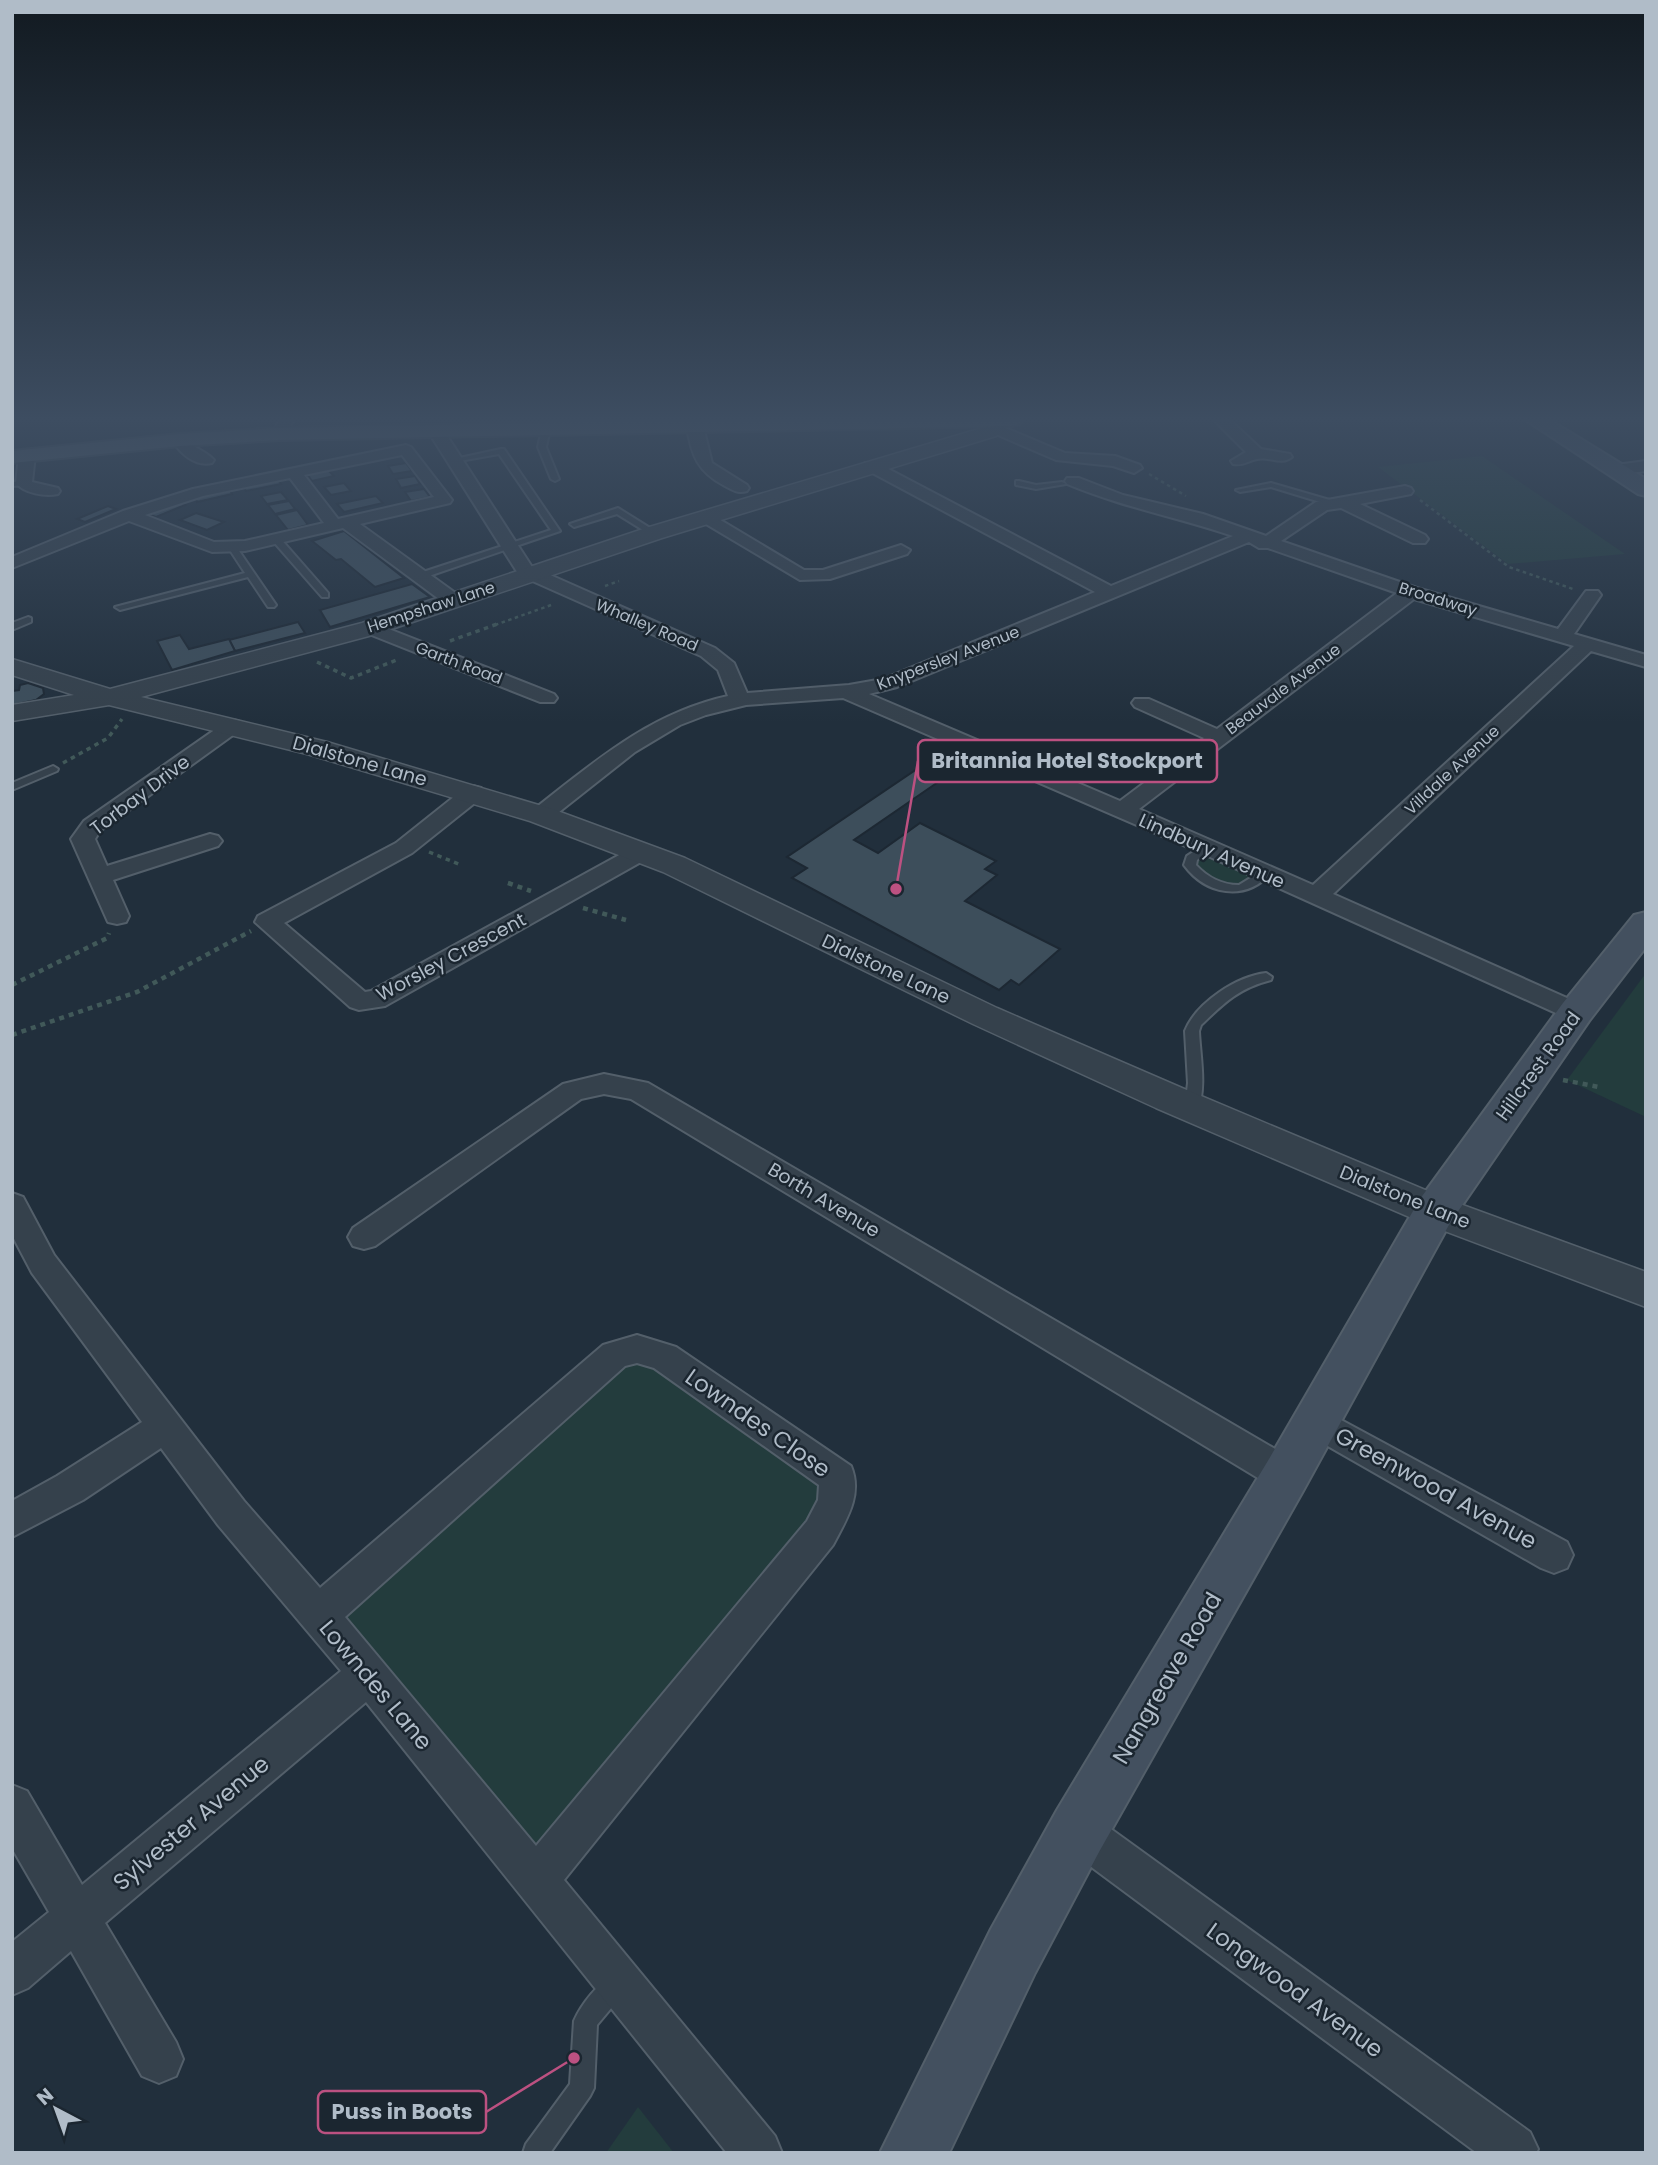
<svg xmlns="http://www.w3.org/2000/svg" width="1658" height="2165" viewBox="0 0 1658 2165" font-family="Poppins,sans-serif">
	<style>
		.green { fill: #233c3d }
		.building { fill: #3d4e5b; stroke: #1d2833; stroke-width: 2 }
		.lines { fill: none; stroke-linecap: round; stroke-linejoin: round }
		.service-casing { stroke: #535f6a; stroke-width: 4 }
		.minor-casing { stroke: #535f6a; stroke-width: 4 }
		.tertiary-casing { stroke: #535f6a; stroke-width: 3 }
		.secondary-casing { stroke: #535f6a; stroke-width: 4 }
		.primary-casing { stroke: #3e4a55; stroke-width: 4 }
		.path-far2 { stroke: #415959; stroke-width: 2.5; stroke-dasharray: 3.5 3.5; stroke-linecap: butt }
		.path-far1 { stroke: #415959; stroke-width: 3.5; stroke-dasharray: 4.5 4.5; stroke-linecap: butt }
		.path { stroke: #415959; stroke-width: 4.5; stroke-dasharray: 5 5; stroke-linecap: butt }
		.service { fill: #35414c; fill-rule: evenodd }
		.minor { fill: #35414c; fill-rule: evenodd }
		.tertiary { fill: #35414c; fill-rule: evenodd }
		.secondary { fill: #43505f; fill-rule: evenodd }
		.primary { fill: #53606c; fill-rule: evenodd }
		.labels { text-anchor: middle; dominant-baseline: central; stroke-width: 5; stroke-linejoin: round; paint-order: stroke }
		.far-street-label { font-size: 16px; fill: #b0bcc8; stroke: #1b2630 }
		.street-label { font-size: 19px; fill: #b0bcc8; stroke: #1b2630 }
		.near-street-label { font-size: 23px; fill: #b0bcc8; stroke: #1b2630 }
		.leader { fill: none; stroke: #bc5181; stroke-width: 2.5 }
		.callout-dot { fill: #bc5181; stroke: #1b2630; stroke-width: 2.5 }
		.callout { fill: #1b2630; stroke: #bc5181; stroke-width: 2.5 }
		.callout-label { font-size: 21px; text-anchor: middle; font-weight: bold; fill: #b0bcc8 }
	</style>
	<rect width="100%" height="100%" fill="#212f3c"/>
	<g class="green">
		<path d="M1482,456l143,98 -117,10 -130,-97z"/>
		<path d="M1207,849l55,24c-26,22 -35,12 -64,0l-5,-13z"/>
		<path d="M1646,973v144l-79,-37z"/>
		<path d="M637,1349l201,129 -2,25 -299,376 -219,-264z"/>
		<path d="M638,2107l36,46h-68z"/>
	</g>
	<g class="building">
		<path d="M406,463l6,8 -19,3 -5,-8z"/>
		<path d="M328,470l6,6 -22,5 -5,-7z"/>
		<path d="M415,476l5,8 -19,4 -5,-9z"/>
		<path d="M278,480l3,4 -35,7 -3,-4z"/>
		<path d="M344,483l7,8 -20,4 -7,-8z"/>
		<path d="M424,489l6,8 -19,4 -6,-9z"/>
		<path d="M230,490l2,4 -35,8 -2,-5z"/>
		<path d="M281,492l7,8 -21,4 -6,-8z"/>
		<path d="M376,496l7,7 -39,9 -7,-8z"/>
		<path d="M289,501l6,8 -20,5 -7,-9z"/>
		<path d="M177,502l8,3 -29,12 -8,-3z"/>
		<path d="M108,506l8,3 -31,13 -8,-3z"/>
		<path d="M297,510l11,15 -20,5 -12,-15z"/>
		<path d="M196,513l28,9 -17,8 -27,-10z"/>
		<path d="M344,531l60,47 -29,9 -34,-28 -5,1 -24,-19z"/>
		<path d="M412,584l18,13 -100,30 -10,-17z"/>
		<path d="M298,622l7,11 -70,18 -6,-11z"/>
		<path d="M180,635l9,14 40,-10 6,12 -63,19 -15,-29z"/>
		<path d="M28,683l15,5 1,6 -8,6 -24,5v-14l7,-1 1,-5z"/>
		<path d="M920,767l24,11 -90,62 24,13 42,-30 76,38 -11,8 12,6 -32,26 95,48 -41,36 -8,-5 -12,10 -207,-112 15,-10 -20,-11z"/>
	</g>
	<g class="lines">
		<defs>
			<g id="service">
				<path d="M546,427l4,2 -4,18 13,32 -4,2 -4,-2 -13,-32 4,-18z"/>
				<path d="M501,449h3l56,82 -137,47h-6v-4l134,-44 -52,-76 -45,8 -4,-2z"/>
				<path d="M27,481v4l-15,1v-4z"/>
				<path d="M1019,481l17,4 26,-3 4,2 -30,5 -20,-4v-4z"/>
				<path d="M1271,483l62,18 1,2 -4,2 -59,-18 -31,5 -4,-2z"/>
				<path d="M618,508l40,25 -7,2 -34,-21 -43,13 -4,-3z"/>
				<path d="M273,537h6l49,56v4h-6l-49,-56z"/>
				<path d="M232,544l3,1 41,60 -2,2h-6l-20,-30 -128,33 -5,-3 130,-34 -17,-26z"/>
				<path d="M28,617l3,1v4l-19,8v-7z"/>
				<path d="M53,766l5,3 -1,2 -45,19v-7z"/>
				<path d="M1207,843l6,4 -16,13 -1,5c11,12 26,20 43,20l26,-16 6,4c-26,29 -65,22 -87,-8l3,-9z"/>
				<path d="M1266,973l6,4 -1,3c-32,8 -47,23 -70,45l-2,6c1,25 8,57 -2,81h-10l-2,-4 3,-25 -3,-52c11,-28 52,-55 81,-58z"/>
				<path d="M615,1975l8,3 3,8 -3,8 -26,31 -3,63 -4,8 -40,57h-27l3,-9 44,-60 4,-63c7,-16 25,-40 41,-46z"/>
			</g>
			<g id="minor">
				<path d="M280,420h14l-10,17 -5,2 -8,-5z"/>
				<path d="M1214,420h16l31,29 29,5 2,3c-11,9 -23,-1 -35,2 -10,2 -13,7 -24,5l-2,-3 15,-9z"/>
				<path d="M695,421l8,5 9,37 35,22 2,3 -2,3c-9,3 -14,-1 -22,-5 -27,-14 -34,-31 -38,-60z"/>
				<path d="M996,424l69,29 50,3 25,9 2,3 -8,5 -21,-7 -57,-6 -65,-28 -3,-3 3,-3z"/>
				<path d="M436,426l8,5 88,136 183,81 19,15 13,30 102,-8 34,-6 212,-87 -230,-123 -2,-3 2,-3h12l234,123 122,-50c-56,-19 -111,-29 -166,-52l-2,-3 2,-3h12l44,17 80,19 63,22 50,-34 89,-16 6,2 2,3 -2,3 -51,10 65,31 3,4 -3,4h-12l-72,-35 -14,2 -46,31 136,47 141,41 28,-38h12l3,4 -27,39 72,21v12l-55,-16 -258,243 252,112 4,6 -4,6 -9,3 -9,-3 -368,-166 -356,-154 -97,7 -40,10 -26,10 -45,27 -86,68h-16l-3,-5 3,-5c61,-48 117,-97 195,-114l-10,-26 -17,-14 -182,-81 -91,-144zM1249,542l10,6h9l129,45 -180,136 -68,-30h-14l-3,4 3,4 69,31 -84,63 -251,-107 28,-7zM1414,599l160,47 -261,239 -174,-76z"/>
				<path d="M180,435l5,2c8,12 20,13 29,23l-2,3c-17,4 -32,-10 -40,-23z"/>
				<path d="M406,445l5,2 41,53 -2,3 -90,21 101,73 2,4 -2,4h-14l-104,-77 -98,23 -33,1 -83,-31 -117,47v-11l111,-46 70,-22zM402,455l32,42 -96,22 -34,-44zM290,478l34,45 -79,18 -31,1 -69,-27 58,-19z"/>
				<path d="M27,450l8,5 -3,27 26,6 2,3 -2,3c-13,3 -34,-1 -42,-11l3,-28z"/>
				<path d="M1646,461v10l-30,4 -8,-5 8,-5z"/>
				<path d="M707,512l97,58h19l78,-25 9,5 -3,4 -77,25 -30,1 -99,-59 -2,-4z"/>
				<path d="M371,622l183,72 3,4 -3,4h-14l-176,-70 -3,-4 3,-4z"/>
				<path d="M233,720l7,2 3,4 -3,4 -140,101 -5,8 12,27 103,-32 8,2 4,5 -4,5 -105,34 16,36 -3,6 -9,2 -9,-2 -37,-83 13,-18 142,-99z"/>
				<path d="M473,786l8,2 3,5 -3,5 -69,55 -128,70 81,69 6,-1 261,-143h16l4,5 -4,5 -263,148 -26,4 -9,-3 -95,-85 3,-6 138,-73 69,-55z"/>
				<path d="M604,1074l44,9 651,380 5,12 -5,12 -13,4 -13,-4 -642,-388 -27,-5 -23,5 -206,147 -11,3 -11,-3 -5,-9 5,-9 210,-144z"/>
				<path d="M12,1193l11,4 31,58 190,246 76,87 283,-243 34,-10 39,12 175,119c12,29 -5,54 -18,79l-269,335 211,256 7,17h-55l-361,-451 -261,221 71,119 7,17 -7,17 -17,7 -17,-7 -71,-125 -43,37 -16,7v-53l37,-30 -37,-64v-63l15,6 55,94 259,-214 -123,-146 -57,-77 -78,52 -71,37v-36l45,-25 85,-54 -110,-149 -20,-38zM637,1363l17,5 165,117 -1,15 -11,21 -271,325 -191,-229 280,-251z"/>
				<path d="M1317,1407l250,135 6,13 -6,13 -13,5 -13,-5 -236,-135 -5,-11 5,-11z"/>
				<path d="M1078,1810l15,6 437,316 8,17 -2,4h-59l-414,-307 -6,-15 6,-15z"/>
			</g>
			<path id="tertiary" d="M988,420h18v9l-10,7 -334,102 -282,95 -239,64 186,45 225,67 133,49 312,150 185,80 267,112 197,72v35l-225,-85 -265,-114 -183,-84 -310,-152 -133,-51 -223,-67 -198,-49 -97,16v-16l62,-10 -62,-20v-16l98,30 252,-66 284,-95 336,-100 5,-2z"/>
			<g id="secondary">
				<path d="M1526,420h24l96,59v17l-8,-2z"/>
				<path d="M1646,912v35l-57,74 -139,202 -147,268 -204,361 -64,121 -86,180h-69l111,-224 66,-119 212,-351 151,-260 143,-196 71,-88z"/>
			</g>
			<path id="primary" d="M687,420h335l-3,4 -7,2 -733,14 -99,6 -168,17v-12l168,-17 99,-6z"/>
		</defs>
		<use href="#service" class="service-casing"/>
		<use href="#minor" class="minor-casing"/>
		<use href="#tertiary" class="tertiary-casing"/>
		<use href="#secondary" class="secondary-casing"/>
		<use href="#primary" class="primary-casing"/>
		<g class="path-far2">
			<path d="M1149,474l37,22"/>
			<path d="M1420,500l89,67 64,22"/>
			<path d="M605,586l14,-5"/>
			<path d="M495,625l59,-21"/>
		</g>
		<g class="path-far1">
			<path d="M450,641l50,-18"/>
			<path d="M317,662l34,16 48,-19"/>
			<path d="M63,763l45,-25 14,-19"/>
			<path d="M429,852l32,13"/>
			<path d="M508,883l4,1"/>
		</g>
		<g class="path">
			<path d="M508,883l23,8"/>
			<path d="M583,908l43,12"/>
			<path d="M12,985l95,-47 2,-5"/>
			<path d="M12,1035l125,-43 114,-61"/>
			<path d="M1563,1080l36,7"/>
		</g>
		<use href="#service" class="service"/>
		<use href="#minor" class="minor"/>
		<use href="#tertiary" class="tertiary"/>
		<use href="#secondary" class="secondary"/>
		<use href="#primary" class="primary"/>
	</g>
	<linearGradient id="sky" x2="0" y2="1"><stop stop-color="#121a21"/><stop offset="0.58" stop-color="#3d4d61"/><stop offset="1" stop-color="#3d4d61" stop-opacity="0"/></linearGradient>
	<rect width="1658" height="723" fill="url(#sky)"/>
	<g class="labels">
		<g class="far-street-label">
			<text transform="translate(1438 599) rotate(17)">Broadway</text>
			<text transform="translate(431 607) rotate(-18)">Hempshaw Lane</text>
			<text transform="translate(647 625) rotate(23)">Whalley Road</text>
			<text transform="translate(948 658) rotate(-21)">Knypersley Avenue</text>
			<text transform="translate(459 663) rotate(21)">Garth Road</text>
			<text transform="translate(1283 689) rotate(-37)">Beauvale Avenue</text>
			<text transform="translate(1452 770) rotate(-43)">Villdale Avenue</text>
		</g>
		<g class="street-label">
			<text transform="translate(360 761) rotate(16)">Dialstone Lane</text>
			<text transform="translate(140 795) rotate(-37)">Torbay Drive</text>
			<text transform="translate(1212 851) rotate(24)">Lindbury Avenue</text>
			<text transform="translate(451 957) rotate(-28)">Worsley Crescent</text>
			<text transform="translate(886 969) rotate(25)">Dialstone Lane</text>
			<text transform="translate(1538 1066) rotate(-54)">Hillcrest Road</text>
			<text transform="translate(1405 1197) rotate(22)">Dialstone Lane</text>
			<text transform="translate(824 1200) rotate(31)">Borth Avenue</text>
		</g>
		<g class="near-street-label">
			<text transform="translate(758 1423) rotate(35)">Lowndes Close</text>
			<text transform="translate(1436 1488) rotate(29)">Greenwood Avenue</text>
			<text transform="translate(1167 1678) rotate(-60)">Nangreave Road</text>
			<text transform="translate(376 1685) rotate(50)">Lowndes Lane</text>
			<text transform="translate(191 1823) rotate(-40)">Sylvester Avenue</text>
			<text transform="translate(1295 1990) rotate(36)">Longwood Avenue</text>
		</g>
	</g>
	<path class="leader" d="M896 889L918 761M574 2058L486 2112"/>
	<g class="callout-dot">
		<circle cx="896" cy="889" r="7"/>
		<circle cx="574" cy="2058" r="7"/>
	</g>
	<g class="callout">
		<rect x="918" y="740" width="299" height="42" rx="7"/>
		<rect x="318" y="2091" width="168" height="42" rx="7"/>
	</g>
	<g class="callout-label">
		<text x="1067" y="768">Britannia Hotel Stockport</text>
		<text x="402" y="2119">Puss in Boots</text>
	</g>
	<rect width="1658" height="2165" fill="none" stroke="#b0bcc8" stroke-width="28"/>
	<g transform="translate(56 2109) rotate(319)" stroke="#1b2630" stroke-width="5" paint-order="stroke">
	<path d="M0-5L12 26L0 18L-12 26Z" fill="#b0bcc8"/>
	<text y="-10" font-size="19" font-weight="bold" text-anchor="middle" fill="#b0bcc8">N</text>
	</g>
</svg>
